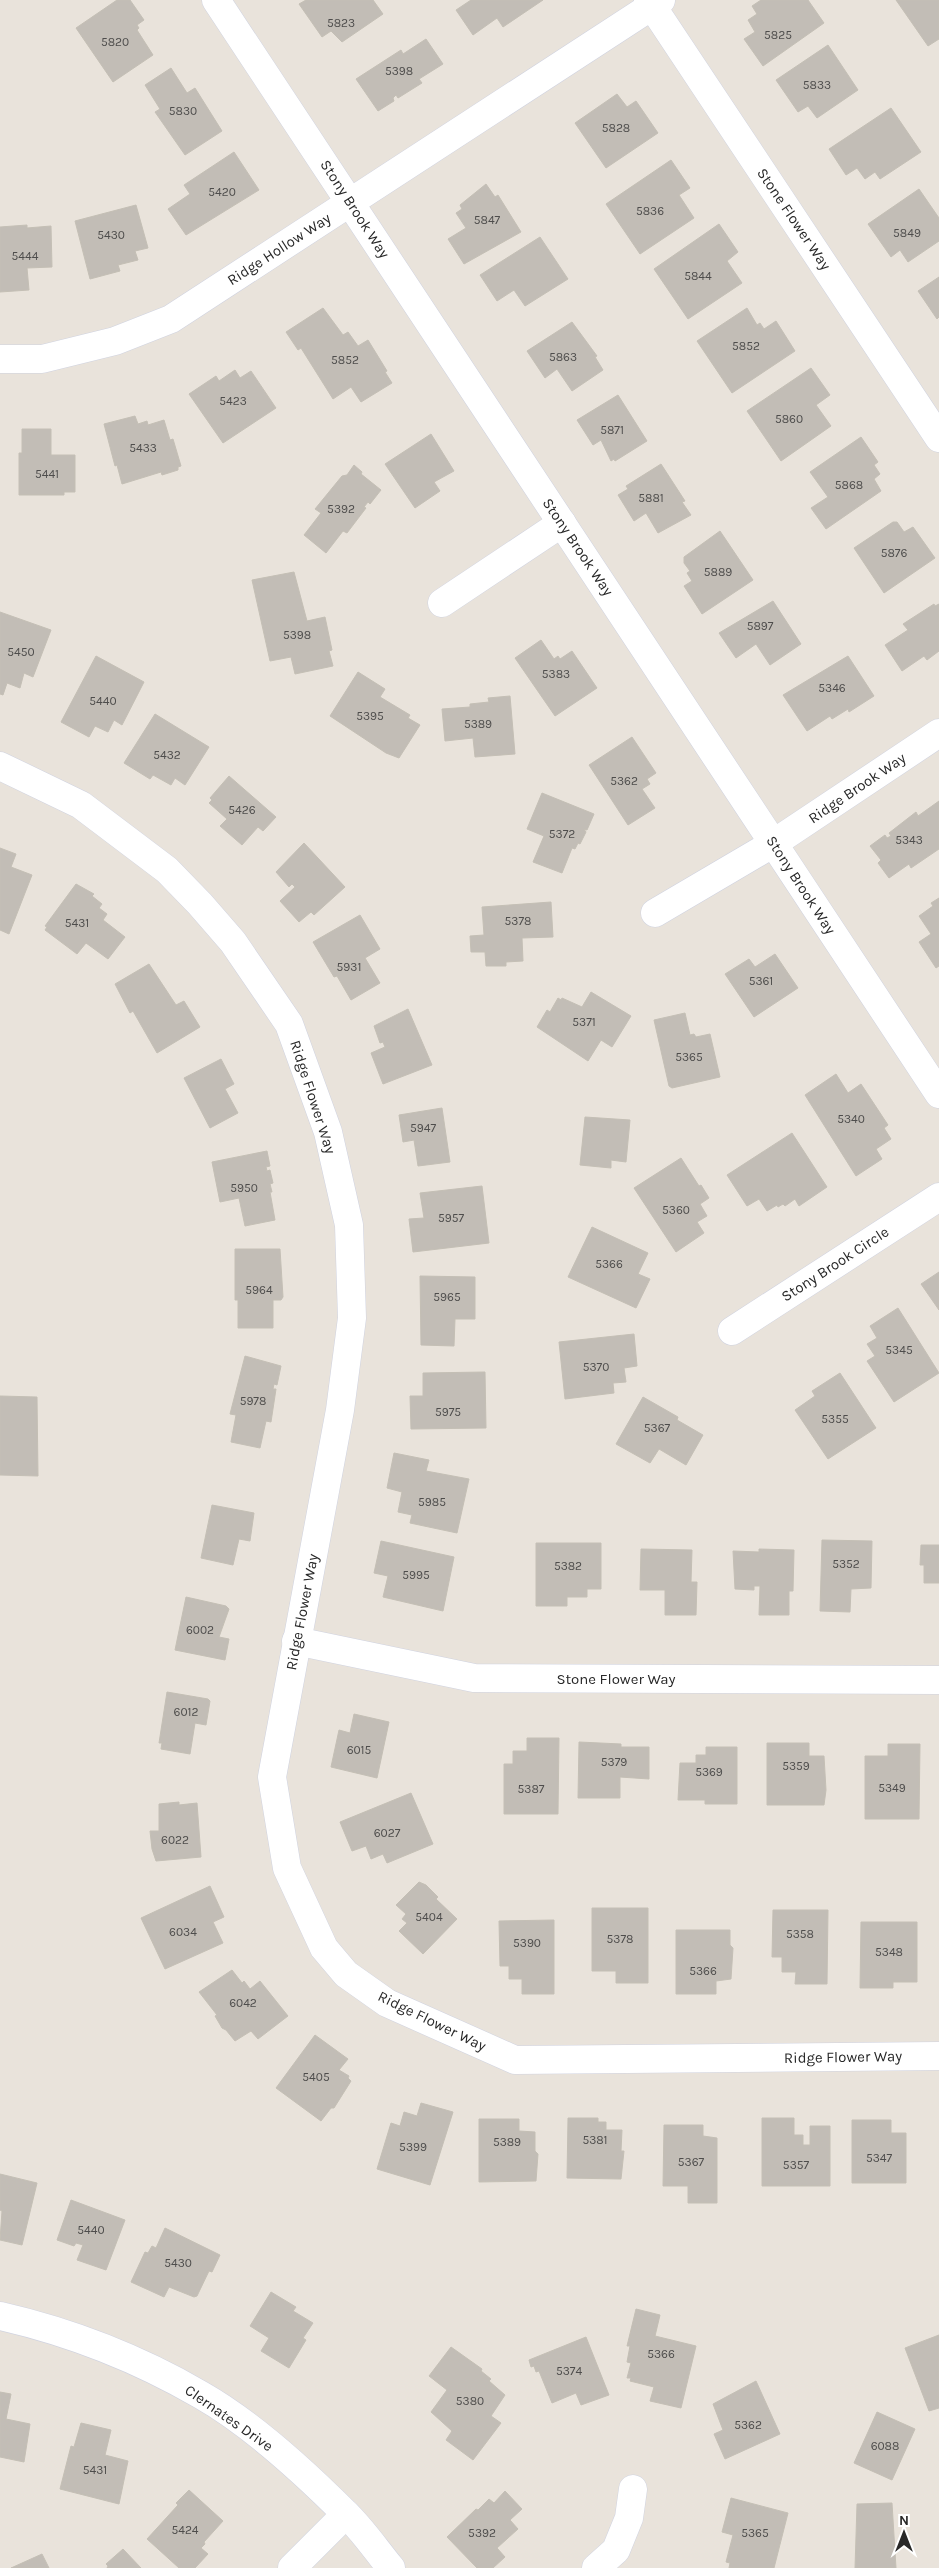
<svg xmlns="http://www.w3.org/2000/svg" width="939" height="2568" viewBox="0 0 939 2568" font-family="Karla,sans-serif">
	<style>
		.building { fill: #c2bdb6; stroke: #c4bfb5 }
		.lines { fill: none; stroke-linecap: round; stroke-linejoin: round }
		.minor-casing { stroke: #d0d3e0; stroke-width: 29 }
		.minor { stroke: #fff; stroke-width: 28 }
		.labels { text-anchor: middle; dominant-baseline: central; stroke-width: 4.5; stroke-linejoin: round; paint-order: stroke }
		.number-label { font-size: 12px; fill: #4e4d4c }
		.street-label { font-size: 15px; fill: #282828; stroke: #fff }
	</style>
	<rect width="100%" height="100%" fill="#e9e3db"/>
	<g class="building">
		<path d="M117,0h13l14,20 -7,5 2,3 -2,2 16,25 -40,27 -37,-54z"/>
		<path d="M306,0h67l10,14 -41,28 -11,-11 -9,6 -23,-33z"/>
		<path d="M471,0h72l-40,27 -6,-9 -24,17 -17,-25z"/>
		<path d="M761,0h47l16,23 -61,43 -19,-27 11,-7 -7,-12 9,-6 -5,-8z"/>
		<path d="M896,0h43v39l-11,7z"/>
		<path d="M426,39l17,25 -24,15 3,4 -24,15 -2,-3 -3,3 1,3 -16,10 -22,-32 45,-29 2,4z"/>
		<path d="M828,45l30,45 -41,28 -9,-12 -10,6 -22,-32z"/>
		<path d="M171,68l16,25 8,-5 27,43 -37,24 -30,-43 5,-3 -15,-24z"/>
		<path d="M617,94l10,13 9,-6 22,32 -52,35 -31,-45z"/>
		<path d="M891,108l30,44 -41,27 -5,-7 -10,7 -8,-11 -11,7 -17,-26z"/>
		<path d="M234,152l25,38 -73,45 -18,-26 22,-15 -6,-9z"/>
		<path d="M671,160l19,28 -11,7 15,23 -54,36 -34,-50z"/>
		<path d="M486,184l9,13 3,-2 23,37 -57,32 -16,-25 18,-11 -10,-15 6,-4 -2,-4z"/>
		<path d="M919,189l20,29v23l-31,21 -8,-12 -9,7 -23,-33z"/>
		<path d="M136,205l12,43 -13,3 3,9 -20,5 2,6 -30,8 -15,-58z"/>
		<path d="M719,224l19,28 -11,9 15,22 -54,36 -34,-50z"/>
		<path d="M27,225v3l24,-2 1,41 -25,1 2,22 -29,2v-65z"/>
		<path d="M540,237l28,42 -43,27 -11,-16 -17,11 -17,-26z"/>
		<path d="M939,277v40l-2,2 -19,-28z"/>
		<path d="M323,308l20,27 5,-3 10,14 10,-6 19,31 -2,1 7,11 -31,19 -10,-15 -18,12 -32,-51 -3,2 -12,-18z"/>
		<path d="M747,308l10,17 3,-2 4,6 12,-8 19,30 -63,42 -35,-52z"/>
		<path d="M572,322l25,34 -2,1 8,13 -31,21 -15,-22 -12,9 -18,-27z"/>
		<path d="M811,368l19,27 -14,10 15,21 -50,35 -34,-50z"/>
		<path d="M235,370l5,8 11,-7 25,37 -53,35 -34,-49 27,-18 3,5z"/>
		<path d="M618,395l29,46 -32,20 -1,-2 -3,2 -10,-21 -8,5 -16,-25z"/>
		<path d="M135,416l3,8 9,-3 1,4 16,-5 6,20 3,-1 8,27 -3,1v3l-16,5 -1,-3 -39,12 -5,-19 -2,1 -11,-42z"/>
		<path d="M22,429h29v26h24v37h-11v3h-45v-42h3z"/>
		<path d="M431,434l23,37 -20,11 6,9 -25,17 -30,-44z"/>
		<path d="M861,437l17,25 -4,3 6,9 -6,5 7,12 -55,38 -15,-21 17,-11 -18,-25z"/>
		<path d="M661,464l24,37 -3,1 9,13 -33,18 -12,-20 -12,8 -16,-26 10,-6 -2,-3z"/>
		<path d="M354,465l8,7 -1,2 20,16 -11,14 -2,-2 -4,5 2,1 -19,25 -4,-2 -17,22 -22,-18 17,-22 -6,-4 27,-33 5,-1z"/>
		<path d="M893,522h4l7,10 9,-5 22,31 -51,35 -30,-45z"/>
		<path d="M720,531l33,49 -51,34 -18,-28 8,-5 -5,-8 3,-2 -6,-8v-6z"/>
		<path d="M294,572l13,49 18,-4 7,33 -3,1 4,15 -38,8 -4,-17 -21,4 -18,-81z"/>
		<path d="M773,601l28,43 -31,21 -14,-21 -20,14 -17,-25z"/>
		<path d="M934,604l1,2 4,-2v47l-12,9 -3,-4 -22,15 -17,-26 23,-15 -5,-6z"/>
		<path d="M0,612l51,18 -18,47 -9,-4 -4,15 -13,-5 -4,12 -3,-1z"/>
		<path d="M541,640l13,19 4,-3 2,3 12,-8 25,37 -42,28 -40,-58z"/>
		<path d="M96,656l48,26 -22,43 -8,-5 -6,12 -13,-6 -6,11 -28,-15z"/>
		<path d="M848,656l26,40 -25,16 -1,-3 -16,10 -2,-3 -23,15 -24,-36z"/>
		<path d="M358,672l27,17 -5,8 30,18 -2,3 12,7 -21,33 -13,-5 -56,-37z"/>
		<path d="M510,696l5,58 -40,3 -2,-19 -28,3 -3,-32 28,-2v-3l19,-2 -1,-4z"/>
		<path d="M155,714l54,33 -24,38 -10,-7 -4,7 -18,-10 -3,4 -26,-16z"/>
		<path d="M632,737l24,36 -9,6 3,5 -8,5 13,19 -27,17 -39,-60z"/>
		<path d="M229,776l47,41 -13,14 -5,-4 -16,18 -22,-19 7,-7 -18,-16 3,-3 -2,-2z"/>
		<path d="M542,793l52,21 -7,16 -3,-1 2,3 -6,12 -2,-1 -3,6 -3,-1 -10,25 -29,-11 11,-26 -17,-7z"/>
		<path d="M939,801v48l-28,19 -2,-4 -20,14 -11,-15 3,-3 -11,-14 15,-11 2,3 4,-2 -2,-3 27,-21 2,4z"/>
		<path d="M304,843l41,44 -31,28 -3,-3 -12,10 -19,-21 15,-14 -3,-3 -3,3 -13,-15z"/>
		<path d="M0,848l16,6 -5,13 21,8 -23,59 -9,-4z"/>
		<path d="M76,884l18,10 -2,2 10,8 -3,4 8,6 -4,6 22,17 -17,22 -22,-16 -9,11 -32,-24 2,-3 -2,-1z"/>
		<path d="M939,898v68l-3,2 -17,-26 12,-8 -12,-18 14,-10 -2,-3z"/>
		<path d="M551,902l2,35 -31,1 1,23 -17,1v4h-20l-1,-14h-14l-1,-16 14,-1 -2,-28z"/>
		<path d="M360,915l20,34 -15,9 15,25 -29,17 -14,-24 -3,1 -21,-35z"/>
		<path d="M775,954l23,34 -44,29 -29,-43 24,-15 6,8z"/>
		<path d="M149,964l27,41 8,-4 16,26 -43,26 -24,-42 -3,2 -15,-29z"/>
		<path d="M591,992l40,24 -19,31 -11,-7 -13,21 -51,-34 10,-17 3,2 8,-14 3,2 1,-2 20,9z"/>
		<path d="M408,1009l24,56 -49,19 -12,-31 14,-6 -2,-5 -3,1 -6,-17z"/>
		<path d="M685,1013l5,22 4,-1 2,3 14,-3 10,43 -48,11 -3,-2 -15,-66z"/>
		<path d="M221,1059l13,25 -9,5 13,24 -28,15 -26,-50z"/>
		<path d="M836,1074l12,19 13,-9 27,41 -4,3 7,11 -15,10 6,10 -26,17 -51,-81z"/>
		<path d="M442,1108l8,54 -32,4 -4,-26 -11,2 -4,-27z"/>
		<path d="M585,1117l45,3 -4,42 -15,-2v8l-31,-3z"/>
		<path d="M792,1133l35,54 -28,19 -4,-7 -10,7 -2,-2 -5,3 -1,-2 -10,6 -8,-12 -12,7 -20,-31z"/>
		<path d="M267,1151l3,15 -4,1 1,4 3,-1 3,13 -3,1 2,8h-2l5,28 -30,6 -6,-28 -19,4 -8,-40z"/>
		<path d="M681,1158l18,28 2,-1 8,13 -9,6 7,12 -10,6 7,11 -28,19 -42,-64z"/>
		<path d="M482,1186l7,57 -76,9 -4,-33 15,-1 -4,-25z"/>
		<path d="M592,1227l56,26 -10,21 12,5 -14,29 -68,-31z"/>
		<path d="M235,1249h45l3,48 -2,3h-8v28h-35v-28h-3z"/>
		<path d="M939,1272v38l-18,-26z"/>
		<path d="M420,1276l55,1v42h-20l-1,27 -33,-1z"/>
		<path d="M898,1308l41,65 -45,29 -27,-41 8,-5 -8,-12 10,-6 -7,-12z"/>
		<path d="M634,1334l3,32 -13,2 2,14 -13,1 1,10 -49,6 -6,-57z"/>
		<path d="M245,1356l36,10 -4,19 -3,-1 -1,5h3l-5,33 -5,-1 -6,27 -29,-6 5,-27 -6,-1z"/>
		<path d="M485,1372l1,56 -75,1 -1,-33h13v-23z"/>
		<path d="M840,1373l36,55 -48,31 -33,-49 20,-14 -3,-5z"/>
		<path d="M0,1396l37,1 1,79 -38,-1z"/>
		<path d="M643,1397l35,20 -1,3 26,15 -17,30 -27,-16 -9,14 -34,-19z"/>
		<path d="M394,1453l35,7 -3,11 43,8 -12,54 -47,-10 2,-8 -14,-3 4,-20 -15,-4z"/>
		<path d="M212,1505l42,8 -4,28 -11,-2 -6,26 -32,-7z"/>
		<path d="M822,1540l50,1 -1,47 -20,1 -1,23 -30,-1z"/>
		<path d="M381,1541l73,16 -11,54 -60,-14 5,-21 -14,-3z"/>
		<path d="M536,1543h65v46h-14v8h-20v9h-31z"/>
		<path d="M921,1545h18v38h-15v-18h-4z"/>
		<path d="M641,1549l51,1 -1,32h6l-1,33h-31v-25h-25z"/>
		<path d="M759,1549l35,1 -1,41h-4v24h-30l1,-29h-6v4l-19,-1 -2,-38 26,1z"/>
		<path d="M186,1597l40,9 3,3 -10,28 10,2 -4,21 -50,-10z"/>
		<path d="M167,1692l41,7 2,2 -4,24 -11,-2 -5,31 -29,-5 1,-6h-3z"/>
		<path d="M354,1714l35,8 -12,56 -46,-11 8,-37 11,3z"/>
		<path d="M527,1738h32l-1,76h-54v-50h9v-13h14z"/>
		<path d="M579,1742l42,2v3h28v32l-29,-2v21h-42z"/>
		<path d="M767,1743h42v13h15l2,34 -2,15h-57z"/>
		<path d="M888,1744h32l-1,75h-54v-63h23z"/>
		<path d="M706,1747h31v57h-32v-4h-27l2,-37h16v-8h10z"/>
		<path d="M411,1793l22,51 -46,19 -4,-9 -12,5 -5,-13 -14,5 -12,-29z"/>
		<path d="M179,1802v3l18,-2 4,54 -45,4 -4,-12 -2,-18h9v-27z"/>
		<path d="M419,1882l7,3 12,12 -2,2 21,20 -34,35 -24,-23 8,-8 -5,-4 4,-5 -10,-9z"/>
		<path d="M210,1886l14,31 -11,5 10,21 -58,26 -24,-51z"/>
		<path d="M592,1908h56v75h-32v-12h-24z"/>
		<path d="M773,1910h55l-1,74h-32l1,-12h-14v-15h-10z"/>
		<path d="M554,1920v74h-32v-15h-13v-13h-9l-1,-45z"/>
		<path d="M861,1922h56v60h-24v6h-33z"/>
		<path d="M676,1930h54v15l3,3 -2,31 -15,2v13h-40z"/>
		<path d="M232,1970l10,13 2,-2 6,8 10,-8 28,35 -30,23 -7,-8 -16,10 -9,-11 -4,-2 -7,-12 2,-1 -18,-23z"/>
		<path d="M315,2035l33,24 -9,11 10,6 -1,2 3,3 -17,27h-3l-10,13 -45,-33z"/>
		<path d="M421,2103l32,9 -23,73 -53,-16 14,-46 9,3 4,-14 13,4z"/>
		<path d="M568,2118h30v4h8v8h16l-1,21h3l-3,28 -54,-1z"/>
		<path d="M762,2118h32v17h9v10h7v-19h20v60h-68z"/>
		<path d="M479,2119h40v12l16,1v19l3,3 -2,27 -57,1z"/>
		<path d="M852,2120h39v13h15v50h-54z"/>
		<path d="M664,2125h39v11l14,2v65h-29v-17h-25z"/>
		<path d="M0,2174l37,9 -15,62 -22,-5 2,-29 -2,-1z"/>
		<path d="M71,2200l54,20 -19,50 -29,-10 6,-15 -7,-2 -2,3 -17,-6z"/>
		<path d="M165,2228l55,27 -8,17 -3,-1 -12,25 -3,1 -25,-10 -5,10 -33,-15 14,-30 3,1 4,-7 4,2z"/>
		<path d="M271,2292l25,15 -3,4 20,12 -10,15 3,2 -17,28 -28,-17 8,-13 -19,-12z"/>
		<path d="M636,2309l24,6 -5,21 41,10 -15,62 -31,-7 4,-14 -24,-6 1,-3h-4l4,-15 -4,-1 3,-16h-3z"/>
		<path d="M939,2335v73l-10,3 -24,-63z"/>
		<path d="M586,2337l23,58 -28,10 -5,-12 -24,10 -13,-32 -3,1 -2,-6 -3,1 -2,-7z"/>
		<path d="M451,2347l31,22 -1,2 10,8 -2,2 16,14 -14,21 10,7 -28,37 -27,-20 6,-9 -21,-19 16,-22 -18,-14z"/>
		<path d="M756,2381l24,53 -55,25 -11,-25 9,-4 -10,-26z"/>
		<path d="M0,2392l11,2 -5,25 24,5 -6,38 -24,-5z"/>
		<path d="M877,2412l38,17 -23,51 -38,-17z"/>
		<path d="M81,2423l30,7 -6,25 23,6 -9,43 -59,-15 11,-43 3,1z"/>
		<path d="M189,2490l34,31 -19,21 1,2 -4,4 7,6 -13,14h-16l-32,-29 31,-34 -2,-2z"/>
		<path d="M505,2491l17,18 -12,11 8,9 -21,19 8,9 -12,11h-16l-30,-31 29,-28 2,1 11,-11 5,4z"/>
		<path d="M731,2498l57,15 -14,55h-45l1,-5 -4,-1 7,-27 -11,-3z"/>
		<path d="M892,2503l4,65h-41l2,-64z"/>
		<path d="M123,2549l18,19h-34l1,-2 -2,-2z"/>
		<path d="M42,2554l7,14h-38z"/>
	</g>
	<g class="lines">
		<defs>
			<g id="minor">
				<path d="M216,0l723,1094"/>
				<path d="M648,0l291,438"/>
				<path d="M0,359h42l73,-18 56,-22 490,-319"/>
				<path d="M442,603l120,-80"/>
				<path d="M0,766l81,39 86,65 33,34 33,38 56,82 39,108 21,93 3,93 -12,92 -68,367 15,91 37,80 22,26 41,29 128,57 424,-4"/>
				<path d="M655,913l119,-70 165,-110"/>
				<path d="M732,1331l207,-134"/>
				<path d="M296,1641l178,37 465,2"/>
				<path d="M0,2316c70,16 139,43 201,79 51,29 102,76 144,118 17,16 31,37 46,55"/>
				<path d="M292,2568l54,-54"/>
				<path d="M596,2568l20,-18 13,-32 4,-29"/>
			</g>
		</defs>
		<use href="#minor" class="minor-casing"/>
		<use href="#minor" class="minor"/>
	</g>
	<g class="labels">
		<g class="number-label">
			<text x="341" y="23">5823</text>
			<text x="778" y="35">5825</text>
			<text x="115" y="42">5820</text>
			<text x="399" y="71">5398</text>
			<text x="817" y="85">5833</text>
			<text x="183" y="111">5830</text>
			<text x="616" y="128">5828</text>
			<text x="222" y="192">5420</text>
			<text x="650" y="211">5836</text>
			<text x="487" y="220">5847</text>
			<text x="907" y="233">5849</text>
			<text x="111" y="235">5430</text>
			<text x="25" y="256">5444</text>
			<text x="698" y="276">5844</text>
			<text x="746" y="346">5852</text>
			<text x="563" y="357">5863</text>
			<text x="345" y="360">5852</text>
			<text x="233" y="401">5423</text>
			<text x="789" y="419">5860</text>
			<text x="612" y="430">5871</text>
			<text x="143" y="448">5433</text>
			<text x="47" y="474">5441</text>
			<text x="849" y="485">5868</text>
			<text x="651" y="498">5881</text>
			<text x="341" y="509">5392</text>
			<text x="894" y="553">5876</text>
			<text x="718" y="572">5889</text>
			<text x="760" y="626">5897</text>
			<text x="297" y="635">5398</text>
			<text x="21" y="652">5450</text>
			<text x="556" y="674">5383</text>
			<text x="832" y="688">5346</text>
			<text x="103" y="701">5440</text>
			<text x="370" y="716">5395</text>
			<text x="478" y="724">5389</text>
			<text x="167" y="755">5432</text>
			<text x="624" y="781">5362</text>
			<text x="242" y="810">5426</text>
			<text x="562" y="834">5372</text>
			<text x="909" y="840">5343</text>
			<text x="518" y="921">5378</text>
			<text x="77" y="923">5431</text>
			<text x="349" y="967">5931</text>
			<text x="761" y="981">5361</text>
			<text x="584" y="1022">5371</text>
			<text x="689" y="1057">5365</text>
			<text x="851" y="1119">5340</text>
			<text x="423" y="1128">5947</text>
			<text x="244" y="1188">5950</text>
			<text x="676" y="1210">5360</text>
			<text x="451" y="1218">5957</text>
			<text x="609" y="1264">5366</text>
			<text x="259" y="1290">5964</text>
			<text x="447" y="1297">5965</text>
			<text x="899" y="1350">5345</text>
			<text x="596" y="1367">5370</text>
			<text x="253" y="1401">5978</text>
			<text x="448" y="1412">5975</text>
			<text x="835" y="1419">5355</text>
			<text x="657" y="1428">5367</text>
			<text x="432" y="1502">5985</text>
			<text x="846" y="1564">5352</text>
			<text x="568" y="1566">5382</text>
			<text x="416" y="1575">5995</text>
			<text x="200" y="1630">6002</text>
			<text x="186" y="1712">6012</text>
			<text x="359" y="1750">6015</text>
			<text x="614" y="1762">5379</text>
			<text x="796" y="1766">5359</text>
			<text x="709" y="1772">5369</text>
			<text x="892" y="1788">5349</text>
			<text x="531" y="1789">5387</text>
			<text x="387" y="1833">6027</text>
			<text x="175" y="1840">6022</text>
			<text x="429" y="1917">5404</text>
			<text x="183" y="1932">6034</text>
			<text x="800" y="1934">5358</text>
			<text x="620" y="1939">5378</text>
			<text x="527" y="1943">5390</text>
			<text x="889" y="1952">5348</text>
			<text x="703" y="1971">5366</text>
			<text x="243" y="2003">6042</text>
			<text x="316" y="2077">5405</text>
			<text x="595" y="2140">5381</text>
			<text x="507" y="2142">5389</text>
			<text x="413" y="2147">5399</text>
			<text x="879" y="2158">5347</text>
			<text x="691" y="2162">5367</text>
			<text x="796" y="2165">5357</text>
			<text x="91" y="2230">5440</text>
			<text x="178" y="2263">5430</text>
			<text x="661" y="2354">5366</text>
			<text x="569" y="2371">5374</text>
			<text x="470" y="2401">5380</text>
			<text x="748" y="2425">5362</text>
			<text x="885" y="2446">6088</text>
			<text x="95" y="2470">5431</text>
			<text x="185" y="2530">5424</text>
			<text x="482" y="2533">5392</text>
			<text x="755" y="2533">5365</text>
		</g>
		<g class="street-label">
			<text transform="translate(355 209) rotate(57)">Stony Brook Way</text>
			<text transform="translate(794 219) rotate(56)">Stone Flower Way</text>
			<text transform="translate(279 249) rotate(-33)">Ridge Hollow Way</text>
			<text transform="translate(578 547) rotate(56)">Stony Brook Way</text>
			<text transform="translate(857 788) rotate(-34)">Ridge Brook Way</text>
			<text transform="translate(801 885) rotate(57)">Stony Brook Way</text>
			<text transform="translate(313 1097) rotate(72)">Ridge Flower Way</text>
			<text transform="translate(835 1264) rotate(-33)">Stony Brook Circle</text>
			<text transform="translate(302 1612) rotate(-79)">Ridge Flower Way</text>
			<text x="616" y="1679">Stone Flower Way</text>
			<text transform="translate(432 2021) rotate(26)">Ridge Flower Way</text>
			<text transform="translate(843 2057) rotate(-1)">Ridge Flower Way</text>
			<text transform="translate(229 2418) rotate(35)">Clernates Drive</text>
		</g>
	</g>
	<g transform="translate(904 2533)" stroke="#ffffff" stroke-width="4" paint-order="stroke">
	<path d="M0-4L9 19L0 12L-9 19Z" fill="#282828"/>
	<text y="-8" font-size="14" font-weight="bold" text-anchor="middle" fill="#282828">N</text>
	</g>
</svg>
